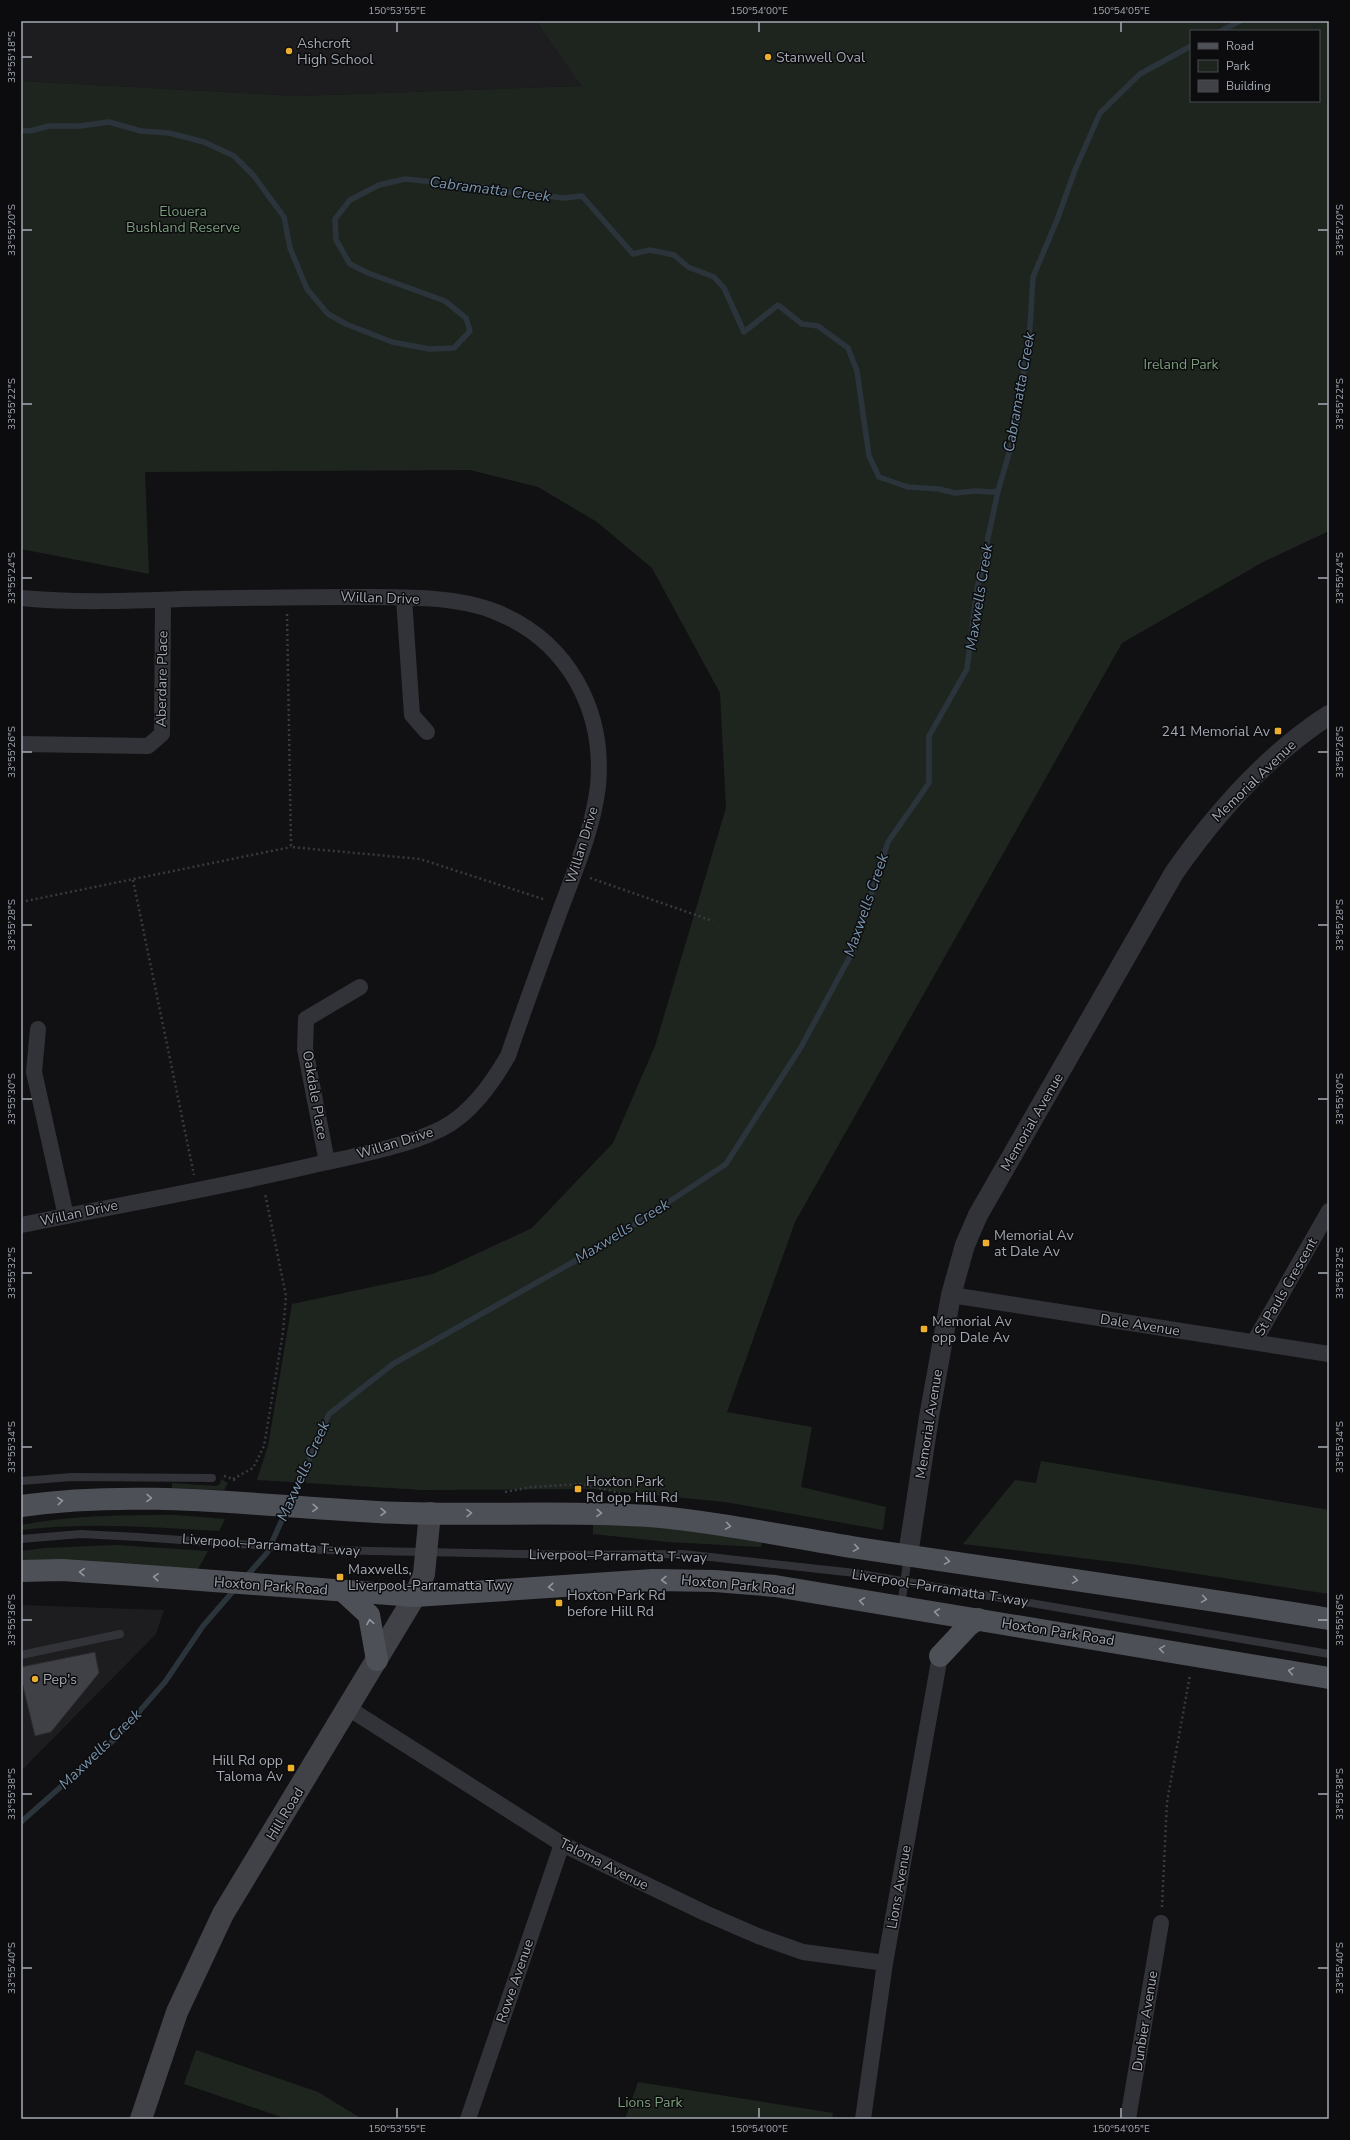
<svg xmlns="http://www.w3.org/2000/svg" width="1350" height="2140" viewBox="0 0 1350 2140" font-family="'Nunito Sans',sans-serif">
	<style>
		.built { fill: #1d1d20 }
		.green { fill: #1e251f; fill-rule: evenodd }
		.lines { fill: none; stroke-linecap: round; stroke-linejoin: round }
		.stream { stroke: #2b343b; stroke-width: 5.5 }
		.building { fill: #404146; stroke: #2b2b2f }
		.path { stroke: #383a3f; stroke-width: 2.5; stroke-dasharray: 2 3; stroke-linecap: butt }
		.service { stroke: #323338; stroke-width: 8 }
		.minor { stroke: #323338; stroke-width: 16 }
		.tertiary { stroke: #323338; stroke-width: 20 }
		.secondary { stroke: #404248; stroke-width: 22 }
		.primary { stroke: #4e5057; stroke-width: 22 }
		.oneway { stroke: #9296a1 }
		.ticks { fill: none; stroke: #a3a8b3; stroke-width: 1.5 }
		.poi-dot { fill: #edad2f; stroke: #0c0c0e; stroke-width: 1.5 }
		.labels { text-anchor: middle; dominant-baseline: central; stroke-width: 3; stroke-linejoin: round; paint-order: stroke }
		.poi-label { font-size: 14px; fill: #a3a8b3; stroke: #0c0c0e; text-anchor: start }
		.park-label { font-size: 14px; fill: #7a9e7c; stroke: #0c0c0e }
		.street-label { font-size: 14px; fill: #a3a8b3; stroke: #0c0c0e }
		.water-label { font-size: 15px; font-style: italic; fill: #7a96ae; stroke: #0c0c0e }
		.neatline { fill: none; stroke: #a3a8b3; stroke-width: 1.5 }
		.ticks-label { font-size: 10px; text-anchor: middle; fill: #a3a8b3 }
	</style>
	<rect width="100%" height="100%" fill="#111113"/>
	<g class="built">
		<path d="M21,21h515l45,65 -282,10 -278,-15z"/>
		<path d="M21,1605l143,5 -8,24 -135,137z"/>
	</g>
	<g class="green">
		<path d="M536,21h793v510l-66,31 -141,81 -327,579 -68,190 85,15 -11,60 85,20 -3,23 -158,-28 -134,-13 -168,1 -166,-10 11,-34 24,-142 141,-30 99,-46 81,-85 42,-97 71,-238 -6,-115 -68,-125 -55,-46 -59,-35 -68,-17 -325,2 4,102 -128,-25v-468l278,15 282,-10zM1191,31h128v70h-128z"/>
		<path d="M1041,1461l288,49v84l-198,-30 -168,-20 52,-64 21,3z"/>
		<path d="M221,1479l7,4 -4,7 -52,-2v-5l44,3 4,-2z"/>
		<path d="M176,1515l49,4 -6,12c-67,-4 -132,-9 -198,-1v-5c51,-10 103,-10 155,-10z"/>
		<path d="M593,1523l75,5 94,13 -1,6 -93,-5 -75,-8z"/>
		<path d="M117,1545l91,6 -11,20 -176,-9v-11l24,-3z"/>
		<path d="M196,2050l122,42 44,27h-75l-103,-35z"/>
		<path d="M638,2082l195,31 -1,6h-207z"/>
	</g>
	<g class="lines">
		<g class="stream">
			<path d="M1221,31l19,-10"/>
			<path d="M21,130l9,1 19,-5h31l29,-4 32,9 28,2 35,9 30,14 20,20 30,41 6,31 17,41 21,25 18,10 46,18 37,7 25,-1 16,-17 -4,-13 -21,-17 -77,-28 -18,-9 -14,-24 -1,-21 15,-19 29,-15 26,-6 78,8 46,9 12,-1 22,3 19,-2 51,58 17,-4 24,5 14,12 26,10 10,11 20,44 34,-27 24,19 16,2 30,22 9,23 12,85 10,21 29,10 31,2 16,4 20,-2 17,1 6,-1"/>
			<path d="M291,1501l38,-87 64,-50 212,-120 121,-80 75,-117 52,-96 35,-109 41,-59v-47l38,-67 10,-80 21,-98 17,-58 15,-107 3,-49 24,-57 18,-50 25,-57 40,-39 51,-28"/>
			<path d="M245,1578l22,-25 19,-42"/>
			<path d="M21,1822l95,-84 49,-56 38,-56 32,-37"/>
		</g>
	</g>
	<path class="building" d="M95,1652l4,21 -48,59 -16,4 -14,-58v-11z"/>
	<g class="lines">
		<g class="path">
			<path d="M287,614l4,233 129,12 126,41"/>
			<path d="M590,878l123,43"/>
			<path d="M133,880l61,295"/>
			<path d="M21,902l270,-55"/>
			<path d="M224,1476l9,3 4,3"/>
			<path d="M233,1479l20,-11 11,-22 19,-114 3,-36 -21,-103"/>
			<path d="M505,1492l27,-5 50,-3 38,9"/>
			<path d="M1162,1907l5,-105 23,-127"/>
		</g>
		<g class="service">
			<path d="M21,1481l51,-4 140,1"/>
			<path d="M21,1539l60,-5 57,3 184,13 252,5 109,-1 172,19 474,81"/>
			<path d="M901,1606l7,-50"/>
			<path d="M21,1655l99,-21"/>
		</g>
		<g class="minor">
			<path d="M21,598c54,5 108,3 162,1 56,-1 112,-2 167,-2 45,0 105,-2 146,15 72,29 109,98 102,174 -5,42 -22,82 -37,122 -18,49 -36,98 -53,148 -16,27 -37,58 -67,73 -37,18 -86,27 -127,36 -97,23 -195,40 -293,60"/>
			<path d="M404,599l8,116 15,17"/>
			<path d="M21,744l127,2 14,-12 1,-134"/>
			<path d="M38,1029l-4,43 32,144"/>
			<path d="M327,1162l-22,-113 1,-30 54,-32"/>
			<path d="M951,1295l378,59"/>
			<path d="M1254,1342l75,-131"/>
			<path d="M348,1708l214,136 143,69 53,23 45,16 82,11"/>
			<path d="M468,2119l94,-275"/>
			<path d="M863,2119l22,-156 55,-307"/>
			<path d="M1128,2119l33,-196"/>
		</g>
		<path class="tertiary" d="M908,1555l21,-138 22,-122 14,-50 13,-30 196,-342c42,-60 93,-118 155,-158"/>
		<path class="secondary" d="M141,2119l36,-107 46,-98 192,-318 9,-22 6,-61"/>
		<g class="primary">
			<path d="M21,1506c119,-17 237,0 356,6 91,5 181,-2 272,4 70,6 139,21 209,32 157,24 314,45 471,71"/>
			<path d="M21,1571l41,-1 59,4 294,22 238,-16 62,1 60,5 554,92"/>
			<path d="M343,1591l26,24 8,45"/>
			<path d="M940,1656l29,-31 9,-6"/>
		</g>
	</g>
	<defs><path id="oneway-chevron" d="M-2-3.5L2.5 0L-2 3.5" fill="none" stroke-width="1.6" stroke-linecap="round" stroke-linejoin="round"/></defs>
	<g class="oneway">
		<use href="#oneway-chevron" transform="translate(149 1498) rotate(1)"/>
		<use href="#oneway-chevron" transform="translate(60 1501) rotate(-5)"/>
		<use href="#oneway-chevron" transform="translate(315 1508) rotate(4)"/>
		<use href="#oneway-chevron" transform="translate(383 1512) rotate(1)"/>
		<use href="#oneway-chevron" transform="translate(469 1513) rotate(-1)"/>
		<use href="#oneway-chevron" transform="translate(599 1513) rotate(3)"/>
		<use href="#oneway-chevron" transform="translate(728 1526) rotate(9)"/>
		<use href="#oneway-chevron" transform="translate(856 1548) rotate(9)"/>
		<use href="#oneway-chevron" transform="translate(947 1561) rotate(9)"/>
		<use href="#oneway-chevron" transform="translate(82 1572) rotate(-176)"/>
		<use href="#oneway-chevron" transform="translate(156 1577) rotate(-175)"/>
		<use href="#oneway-chevron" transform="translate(664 1580) rotate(179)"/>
		<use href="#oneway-chevron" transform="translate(1075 1580) rotate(9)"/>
		<use href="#oneway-chevron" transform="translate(551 1587) rotate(176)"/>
		<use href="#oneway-chevron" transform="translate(1204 1599) rotate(9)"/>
		<use href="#oneway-chevron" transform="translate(862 1601) rotate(-171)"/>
		<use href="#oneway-chevron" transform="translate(937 1612) rotate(-171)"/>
		<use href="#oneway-chevron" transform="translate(370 1622) rotate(-100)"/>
		<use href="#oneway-chevron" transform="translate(1162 1649) rotate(-171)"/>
		<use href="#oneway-chevron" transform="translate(1291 1671) rotate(-170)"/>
	</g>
	<path class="ticks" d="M397,22v10M759,22v10M1121,22v10M22,57h10M22,230h10M1318,230h10M22,404h10M1318,404h10M22,578h10M1318,578h10M22,752h10M1318,752h10M22,925h10M1318,925h10M22,1099h10M1318,1099h10M22,1273h10M1318,1273h10M22,1447h10M1318,1447h10M22,1620h10M1318,1620h10M22,1794h10M1318,1794h10M22,1968h10M1318,1968h10M397,2108v10M759,2108v10M1121,2108v10"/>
	<g class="poi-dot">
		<circle cx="289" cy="51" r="4"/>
		<circle cx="768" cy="57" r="4"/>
		<rect x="1274" y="727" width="8" height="8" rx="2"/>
		<rect x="982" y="1239" width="8" height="8" rx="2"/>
		<rect x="920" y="1325" width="8" height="8" rx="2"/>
		<rect x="574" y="1485" width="8" height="8" rx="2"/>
		<rect x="336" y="1573" width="8" height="8" rx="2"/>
		<rect x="555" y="1599" width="8" height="8" rx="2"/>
		<circle cx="35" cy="1679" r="4"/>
		<rect x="287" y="1764" width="8" height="8" rx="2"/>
	</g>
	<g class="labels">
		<g class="poi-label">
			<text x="297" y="43">Ashcroft<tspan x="297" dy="16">High School</tspan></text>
			<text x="776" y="57">Stanwell Oval</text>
			<text x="1270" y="731" text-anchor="end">241 Memorial Av</text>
			<text x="994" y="1235">Memorial Av<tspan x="994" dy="16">at Dale Av</tspan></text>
			<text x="932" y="1321">Memorial Av<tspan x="932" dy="16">opp Dale Av</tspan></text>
			<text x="586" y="1481">Hoxton Park<tspan x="586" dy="16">Rd opp Hill Rd</tspan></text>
			<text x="348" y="1569">Maxwells,<tspan x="348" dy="16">Liverpool-Parramatta Twy</tspan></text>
			<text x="567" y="1595">Hoxton Park Rd<tspan x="567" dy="16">before Hill Rd</tspan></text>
			<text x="43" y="1679">Pep's</text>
			<text x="283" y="1760" text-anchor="end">Hill Rd opp<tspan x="283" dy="16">Taloma Av</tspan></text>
		</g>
		<g class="park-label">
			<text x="183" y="211">Elouera<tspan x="183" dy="16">Bushland Reserve</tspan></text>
			<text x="1181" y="364">Ireland Park</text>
			<text x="650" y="2102">Lions Park</text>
		</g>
		<g class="street-label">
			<text transform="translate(380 598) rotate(2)">Willan Drive</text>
			<text transform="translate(162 679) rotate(-89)">Aberdare Place</text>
			<text transform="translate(1254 781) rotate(-44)">Memorial Avenue</text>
			<text transform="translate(582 845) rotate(-73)">Willan Drive</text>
			<text transform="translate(315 1095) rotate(80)">Oakdale Place</text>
			<text transform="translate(1032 1122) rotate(-60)">Memorial Avenue</text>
			<text transform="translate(395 1143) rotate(-17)">Willan Drive</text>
			<text transform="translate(79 1213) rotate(-12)">Willan Drive</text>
			<text transform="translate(1286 1287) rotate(-60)">St Pauls Crescent</text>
			<text transform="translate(1140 1325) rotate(9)">Dale Avenue</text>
			<text transform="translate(929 1424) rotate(-81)">Memorial Avenue</text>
			<text transform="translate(271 1545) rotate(4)">Liverpool–Parramatta T-way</text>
			<text transform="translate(618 1556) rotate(1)">Liverpool–Parramatta T-way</text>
			<text transform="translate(738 1585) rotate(5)">Hoxton Park Road</text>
			<text transform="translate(271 1586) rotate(4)">Hoxton Park Road</text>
			<text transform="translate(940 1588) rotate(9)">Liverpool–Parramatta T-way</text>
			<text transform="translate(1058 1632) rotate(9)">Hoxton Park Road</text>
			<text transform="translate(285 1814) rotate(-59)">Hill Road</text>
			<text transform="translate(604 1864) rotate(27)">Taloma Avenue</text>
			<text transform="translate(899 1887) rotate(-80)">Lions Avenue</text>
			<text transform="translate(515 1981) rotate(-71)">Rowe Avenue</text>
			<text transform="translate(1145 2021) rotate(-81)">Dunbier Avenue</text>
		</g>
		<g class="water-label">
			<text transform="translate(490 189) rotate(7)">Cabramatta Creek</text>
			<text transform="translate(1019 392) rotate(-80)">Cabramatta Creek</text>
			<text transform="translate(979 597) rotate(-81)">Maxwells Creek</text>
			<text transform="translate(866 905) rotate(-71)">Maxwells Creek</text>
			<text transform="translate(622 1231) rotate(-32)">Maxwells Creek</text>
			<text transform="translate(303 1471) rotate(-66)">Maxwells Creek</text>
			<text transform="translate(100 1749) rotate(-44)">Maxwells Creek</text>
		</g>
	</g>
	<rect width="1350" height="2140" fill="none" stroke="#0c0c0e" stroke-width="44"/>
	<rect x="1190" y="30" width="130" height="72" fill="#0c0c0e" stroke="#484a50"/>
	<rect x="1198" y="43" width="20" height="6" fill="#4e5057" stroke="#484a50"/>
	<text x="1226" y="50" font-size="12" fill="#a3a8b3">Road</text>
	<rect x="1198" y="60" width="20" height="12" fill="#1e251f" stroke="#484a50"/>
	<text x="1226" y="70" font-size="12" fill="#a3a8b3">Park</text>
	<rect x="1198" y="80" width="20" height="12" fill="#404146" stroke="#484a50"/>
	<text x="1226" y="90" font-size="12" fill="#a3a8b3">Building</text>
	<rect x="22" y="22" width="1306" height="2096" class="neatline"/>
	<g class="ticks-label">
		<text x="397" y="14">150°53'55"E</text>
		<text x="759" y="14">150°54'00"E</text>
		<text x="1121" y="14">150°54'05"E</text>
		<text transform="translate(11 57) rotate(-90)" y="4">33°55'18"S</text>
		<text transform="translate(11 230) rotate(-90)" y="4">33°55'20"S</text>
		<text transform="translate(1339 230) rotate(-90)" y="4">33°55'20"S</text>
		<text transform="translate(11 404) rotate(-90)" y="4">33°55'22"S</text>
		<text transform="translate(1339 404) rotate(-90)" y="4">33°55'22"S</text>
		<text transform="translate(11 578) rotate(-90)" y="4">33°55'24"S</text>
		<text transform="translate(1339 578) rotate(-90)" y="4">33°55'24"S</text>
		<text transform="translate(11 752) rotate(-90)" y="4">33°55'26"S</text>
		<text transform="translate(1339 752) rotate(-90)" y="4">33°55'26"S</text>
		<text transform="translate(11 925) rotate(-90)" y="4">33°55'28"S</text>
		<text transform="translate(1339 925) rotate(-90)" y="4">33°55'28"S</text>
		<text transform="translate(11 1099) rotate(-90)" y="4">33°55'30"S</text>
		<text transform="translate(1339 1099) rotate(-90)" y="4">33°55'30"S</text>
		<text transform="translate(11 1273) rotate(-90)" y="4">33°55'32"S</text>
		<text transform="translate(1339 1273) rotate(-90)" y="4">33°55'32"S</text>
		<text transform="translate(11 1447) rotate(-90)" y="4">33°55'34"S</text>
		<text transform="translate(1339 1447) rotate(-90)" y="4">33°55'34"S</text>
		<text transform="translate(11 1620) rotate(-90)" y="4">33°55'36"S</text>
		<text transform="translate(1339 1620) rotate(-90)" y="4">33°55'36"S</text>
		<text transform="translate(11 1794) rotate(-90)" y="4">33°55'38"S</text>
		<text transform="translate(1339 1794) rotate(-90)" y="4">33°55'38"S</text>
		<text transform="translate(11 1968) rotate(-90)" y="4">33°55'40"S</text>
		<text transform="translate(1339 1968) rotate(-90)" y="4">33°55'40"S</text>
		<text x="397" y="2132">150°53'55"E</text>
		<text x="759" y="2132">150°54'00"E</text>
		<text x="1121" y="2132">150°54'05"E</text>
	</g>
</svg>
